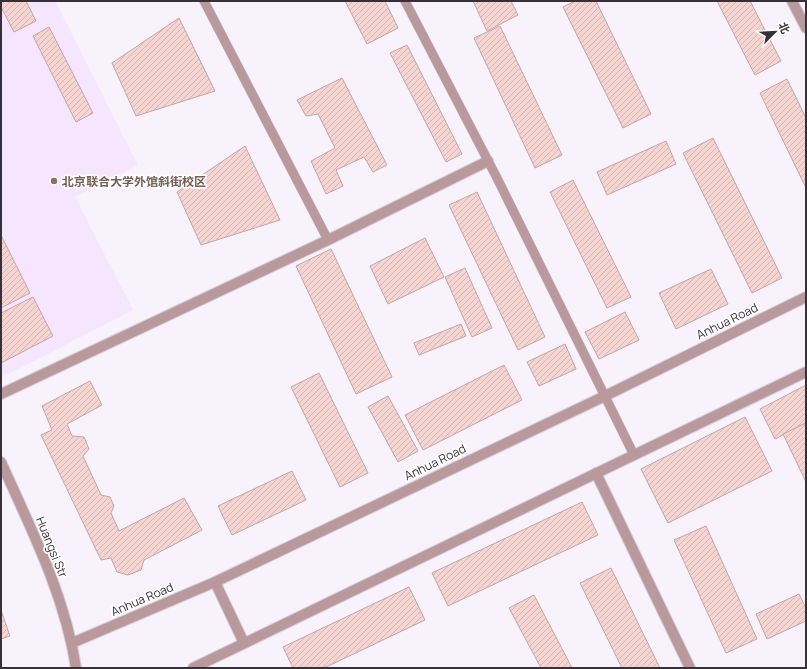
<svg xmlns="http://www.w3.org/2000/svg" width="807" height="669" viewBox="0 0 807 669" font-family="Manrope,'Noto Sans SC',sans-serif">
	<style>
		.built { fill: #f5e5ff }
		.building { fill: url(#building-hatch); stroke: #c4a5a3 }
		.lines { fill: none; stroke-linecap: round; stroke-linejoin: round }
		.service-casing { stroke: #d5cfd9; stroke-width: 10 }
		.minor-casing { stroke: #d5cfd9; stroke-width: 12 }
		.tertiary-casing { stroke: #d5cfd9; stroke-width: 12 }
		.service { stroke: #b9999c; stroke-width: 9 }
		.minor { stroke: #b9999c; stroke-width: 10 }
		.tertiary { stroke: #b9999c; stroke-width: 10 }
		.education-dot { fill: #8d6e63; stroke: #fff; stroke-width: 1.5 }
		.labels { text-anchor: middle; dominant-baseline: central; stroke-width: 3.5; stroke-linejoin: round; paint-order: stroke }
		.education-label { font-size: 12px; font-weight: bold; fill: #785e54; stroke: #fff; text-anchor: start }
		.street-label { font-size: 12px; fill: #36303a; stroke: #fff }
	</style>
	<defs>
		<pattern id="building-hatch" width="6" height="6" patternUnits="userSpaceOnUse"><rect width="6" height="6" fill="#f5d5d2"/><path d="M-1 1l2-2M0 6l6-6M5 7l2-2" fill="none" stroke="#d3b7b5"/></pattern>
	</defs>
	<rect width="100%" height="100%" fill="#f8f2fc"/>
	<path class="built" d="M1,1h54l83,164 -63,32 58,113 -132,68z"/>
	<g class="building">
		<path d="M1,1h25l10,20 -22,11 -13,-25z"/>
		<path d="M345,1h40l13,27 -31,16z"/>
		<path d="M473,1h38l7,14 -31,16z"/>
		<path d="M575,1h21l55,113 -28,14 -60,-121z"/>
		<path d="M717,1h33l31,60 -26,14z"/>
		<path d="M179,18l36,73 -79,25 -24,-53z"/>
		<path d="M500,26l62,129 -27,13 -61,-130z"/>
		<path d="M49,27l44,86 -17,9 -43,-86z"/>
		<path d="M407,45l55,109 -16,8 -56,-109z"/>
		<path d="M342,78l45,87 -14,7 -9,-15 -28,13 7,16 -17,8 -15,-33 24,-13 -17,-34 -12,2 -9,-16z"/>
		<path d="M787,79l19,39v70l-46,-95z"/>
		<path d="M713,138l69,140 -30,15 -69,-140z"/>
		<path d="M666,141l10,23 -69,31 -10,-23z"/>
		<path d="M245,146l35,74 -79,25 -24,-53z"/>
		<path d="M573,180l58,117 -24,11 -57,-116z"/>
		<path d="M477,192l68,145 -27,13 -69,-145z"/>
		<path d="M1,235l29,58 -29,15z"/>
		<path d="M425,238l19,39 -56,27 -18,-38z"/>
		<path d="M331,249l61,128 -36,17 -60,-128z"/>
		<path d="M465,268l27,60 -20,9 -27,-60z"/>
		<path d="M711,269l17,35 -52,25 -17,-36z"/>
		<path d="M33,297l20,39 -52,27v-50z"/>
		<path d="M625,312l14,28 -40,19 -14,-27z"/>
		<path d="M461,324l5,12 -47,19 -5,-12z"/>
		<path d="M565,344l11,25 -37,17 -12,-24z"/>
		<path d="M504,365l18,35 -99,50 -18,-35z"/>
		<path d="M319,373l49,100 -28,14 -49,-100z"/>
		<path d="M90,381l12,24 -35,19 5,12 12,1 5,12 -6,7 18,39 9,2 4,9 -3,7 8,18 65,-33 18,32 -58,30 -3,10 -13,5 -11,-3 -6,-14 -10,2 -60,-125 11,-5 -10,-24z"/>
		<path d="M806,385v38l-31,16 -15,-30z"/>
		<path d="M388,396l30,55 -20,11 -30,-55z"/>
		<path d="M745,417l27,54 -104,52 -27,-54z"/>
		<path d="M806,423v59l-23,-48z"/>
		<path d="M292,471l14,29 -74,35 -14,-29z"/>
		<path d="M582,502l16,33 -150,71 -16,-33z"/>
		<path d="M706,526l51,113 -31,14 -52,-113z"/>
		<path d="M611,568l49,100h-38l-42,-85z"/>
		<path d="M409,587l16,33 -101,48h-31l-10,-21z"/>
		<path d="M799,594l7,14v13l-39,18 -11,-25z"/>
		<path d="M534,595l38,73h-31l-32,-60z"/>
		<path d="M1,610l9,26 -9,3z"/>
	</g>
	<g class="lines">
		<defs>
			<g id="service">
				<path d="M204,1l124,239"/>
				<path d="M405,1l92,177 137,277"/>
			</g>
			<g id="minor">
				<path d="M792,1l14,27"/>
				<path d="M1,394l327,-154 160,-79"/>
				<path d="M596,473l94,195"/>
				<path d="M215,582l29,61"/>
			</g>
			<g id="tertiary">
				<path d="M1,462c30,67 64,133 75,206"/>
				<path d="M72,643l143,-61 390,-186 201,-99"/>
				<path d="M193,668l613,-296"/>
			</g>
		</defs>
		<use href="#service" class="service-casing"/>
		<use href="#minor" class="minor-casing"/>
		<use href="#tertiary" class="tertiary-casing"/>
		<use href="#service" class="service"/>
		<use href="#minor" class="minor"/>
		<use href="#tertiary" class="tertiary"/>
	</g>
	<circle class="education-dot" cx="54" cy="181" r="4"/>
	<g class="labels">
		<g class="education-label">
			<text x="62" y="181">北京联合大学外馆斜街校区</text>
		</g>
		<g class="street-label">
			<text transform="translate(727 321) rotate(-26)">Anhua Road</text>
			<text transform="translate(435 462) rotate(-26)">Anhua Road</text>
			<text transform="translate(52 547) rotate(68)">Huangsi Str</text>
			<text transform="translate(142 599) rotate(-23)">Anhua Road</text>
		</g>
	</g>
	<rect width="807" height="669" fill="none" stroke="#36303a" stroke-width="4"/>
	<g transform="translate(775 32) rotate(66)" stroke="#ffffff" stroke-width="3" paint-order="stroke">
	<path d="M0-3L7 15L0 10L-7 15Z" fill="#36303a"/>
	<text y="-6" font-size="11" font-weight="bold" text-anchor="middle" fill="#36303a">北</text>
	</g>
</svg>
